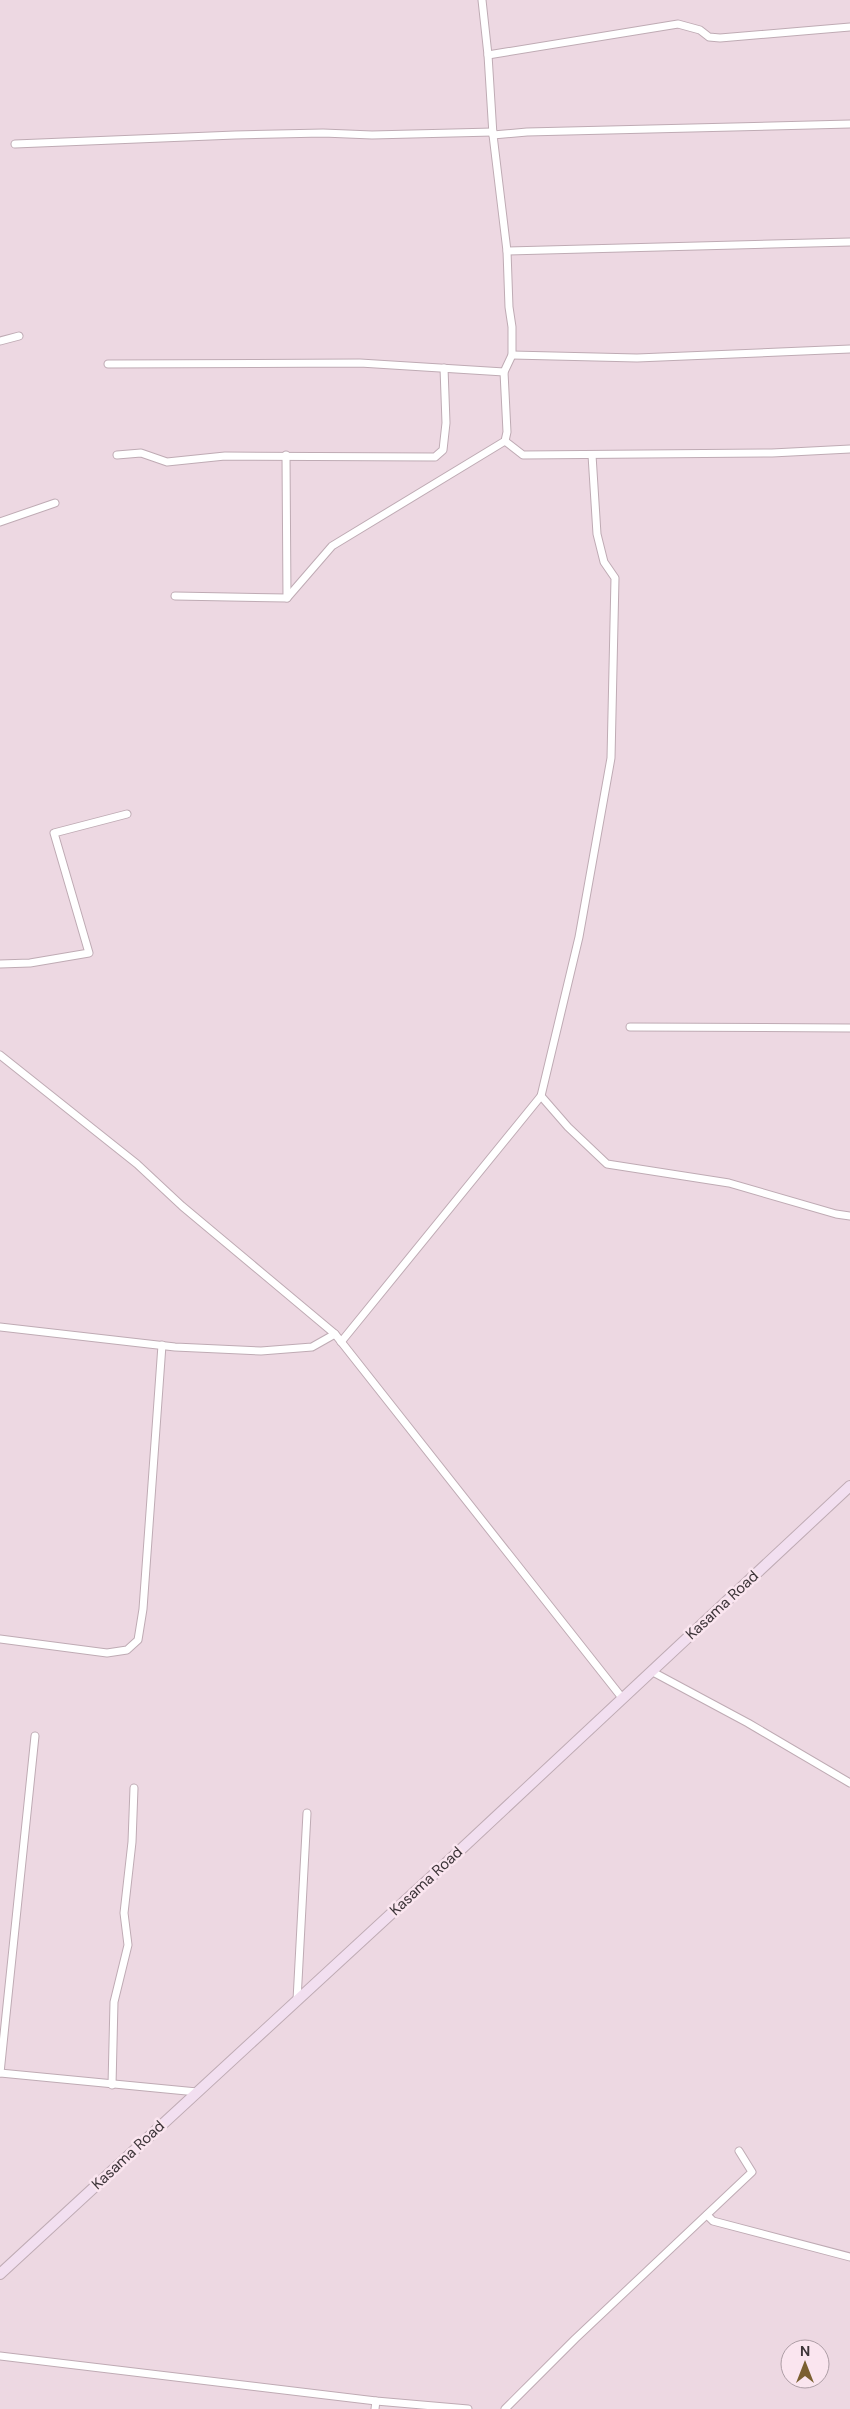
<svg xmlns="http://www.w3.org/2000/svg" width="850" height="2409" viewBox="0 0 850 2409" font-family="'DM Sans',sans-serif">
	<style>
		.lines { fill: none; stroke-linecap: round; stroke-linejoin: round }
		.street-casing { stroke: #bfabb4; stroke-width: 9 }
		.secondary-casing { stroke: #bfabb4; stroke-width: 12 }
		.street { stroke: #fff; stroke-width: 7 }
		.secondary { stroke: #f2dff0; stroke-width: 10 }
		.labels { text-anchor: middle; dominant-baseline: central; stroke-width: 5; stroke-linejoin: round; paint-order: stroke }
		.street-label { font-size: 15px; fill: #3c3438; stroke: #fae5ef }
	</style>
	<rect width="100%" height="100%" fill="#edd8e2"/>
	<g class="lines">
		<defs>
			<g id="street">
				<path d="M482,0l6,55 5,80"/>
				<path d="M488,55l190,-31 22,6 9,7 11,1 130,-11"/>
				<path d="M15,144l220,-9 88,-2 49,2 121,-3"/>
				<path d="M507,251l343,-9"/>
				<path d="M0,341l19,-5"/>
				<path d="M512,355l125,3 213,-9"/>
				<path d="M108,364l252,-1 144,9"/>
				<path d="M505,441l18,14 249,-2 78,-4"/>
				<path d="M117,455l24,-2 26,9 58,-6 210,1 8,-7 3,-27 -2,-55"/>
				<path d="M286,455l1,143"/>
				<path d="M592,455l5,79 7,28 11,16 -4,180 -32,179 -38,159 27,31 39,37 122,19 107,31 14,2"/>
				<path d="M0,522l55,-19"/>
				<path d="M175,596l112,2 45,-52 173,-105 2,-9 -3,-60 8,-17v-28l-3,-20 -2,-56 -14,-116 34,-3 323,-8"/>
				<path d="M0,964l30,-1 59,-10 -35,-120 73,-19"/>
				<path d="M630,1027l220,1"/>
				<path d="M0,1055l137,109 45,42 153,128 288,365"/>
				<path d="M0,1327l175,20 86,4 51,-4 23,-13"/>
				<path d="M341,1342l200,-246"/>
				<path d="M0,1639l107,14 20,-3 11,-10 5,-31 19,-264"/>
				<path d="M651,1671l97,52 102,60"/>
				<path d="M297,2000l10,-187"/>
				<path d="M0,2073l35,-337"/>
				<path d="M0,2073l197,19"/>
				<path d="M112,2085l2,-83 14,-57 -4,-32 8,-71 2,-54"/>
				<path d="M707,2215l6,6 137,36"/>
				<path d="M0,2356l376,45 92,8"/>
				<path d="M375,2409l1,-8"/>
				<path d="M505,2409l70,-70 177,-167 -13,-21"/>
			</g>
			<path id="secondary" d="M0,2274l456,-420 394,-368"/>
		</defs>
		<use href="#street" class="street-casing"/>
		<use href="#secondary" class="secondary-casing"/>
		<use href="#street" class="street"/>
		<use href="#secondary" class="secondary"/>
	</g>
	<g class="labels">
		<g class="street-label">
			<text transform="translate(722 1605) rotate(-43)">Kasama Road</text>
			<text transform="translate(426 1881) rotate(-43)">Kasama Road</text>
			<text transform="translate(128 2155) rotate(-43)">Kasama Road</text>
		</g>
	</g>
	<g transform="translate(805 2364)"><circle r="24" fill="#fae5ef" stroke="#ae9ea6"/>
	<path d="M0-4L9 19L0 12L-9 19Z" fill="#7b5f31"/>
	<text y="-8" font-size="14" font-weight="bold" text-anchor="middle" fill="#3c3438">N</text>
	</g>
</svg>
